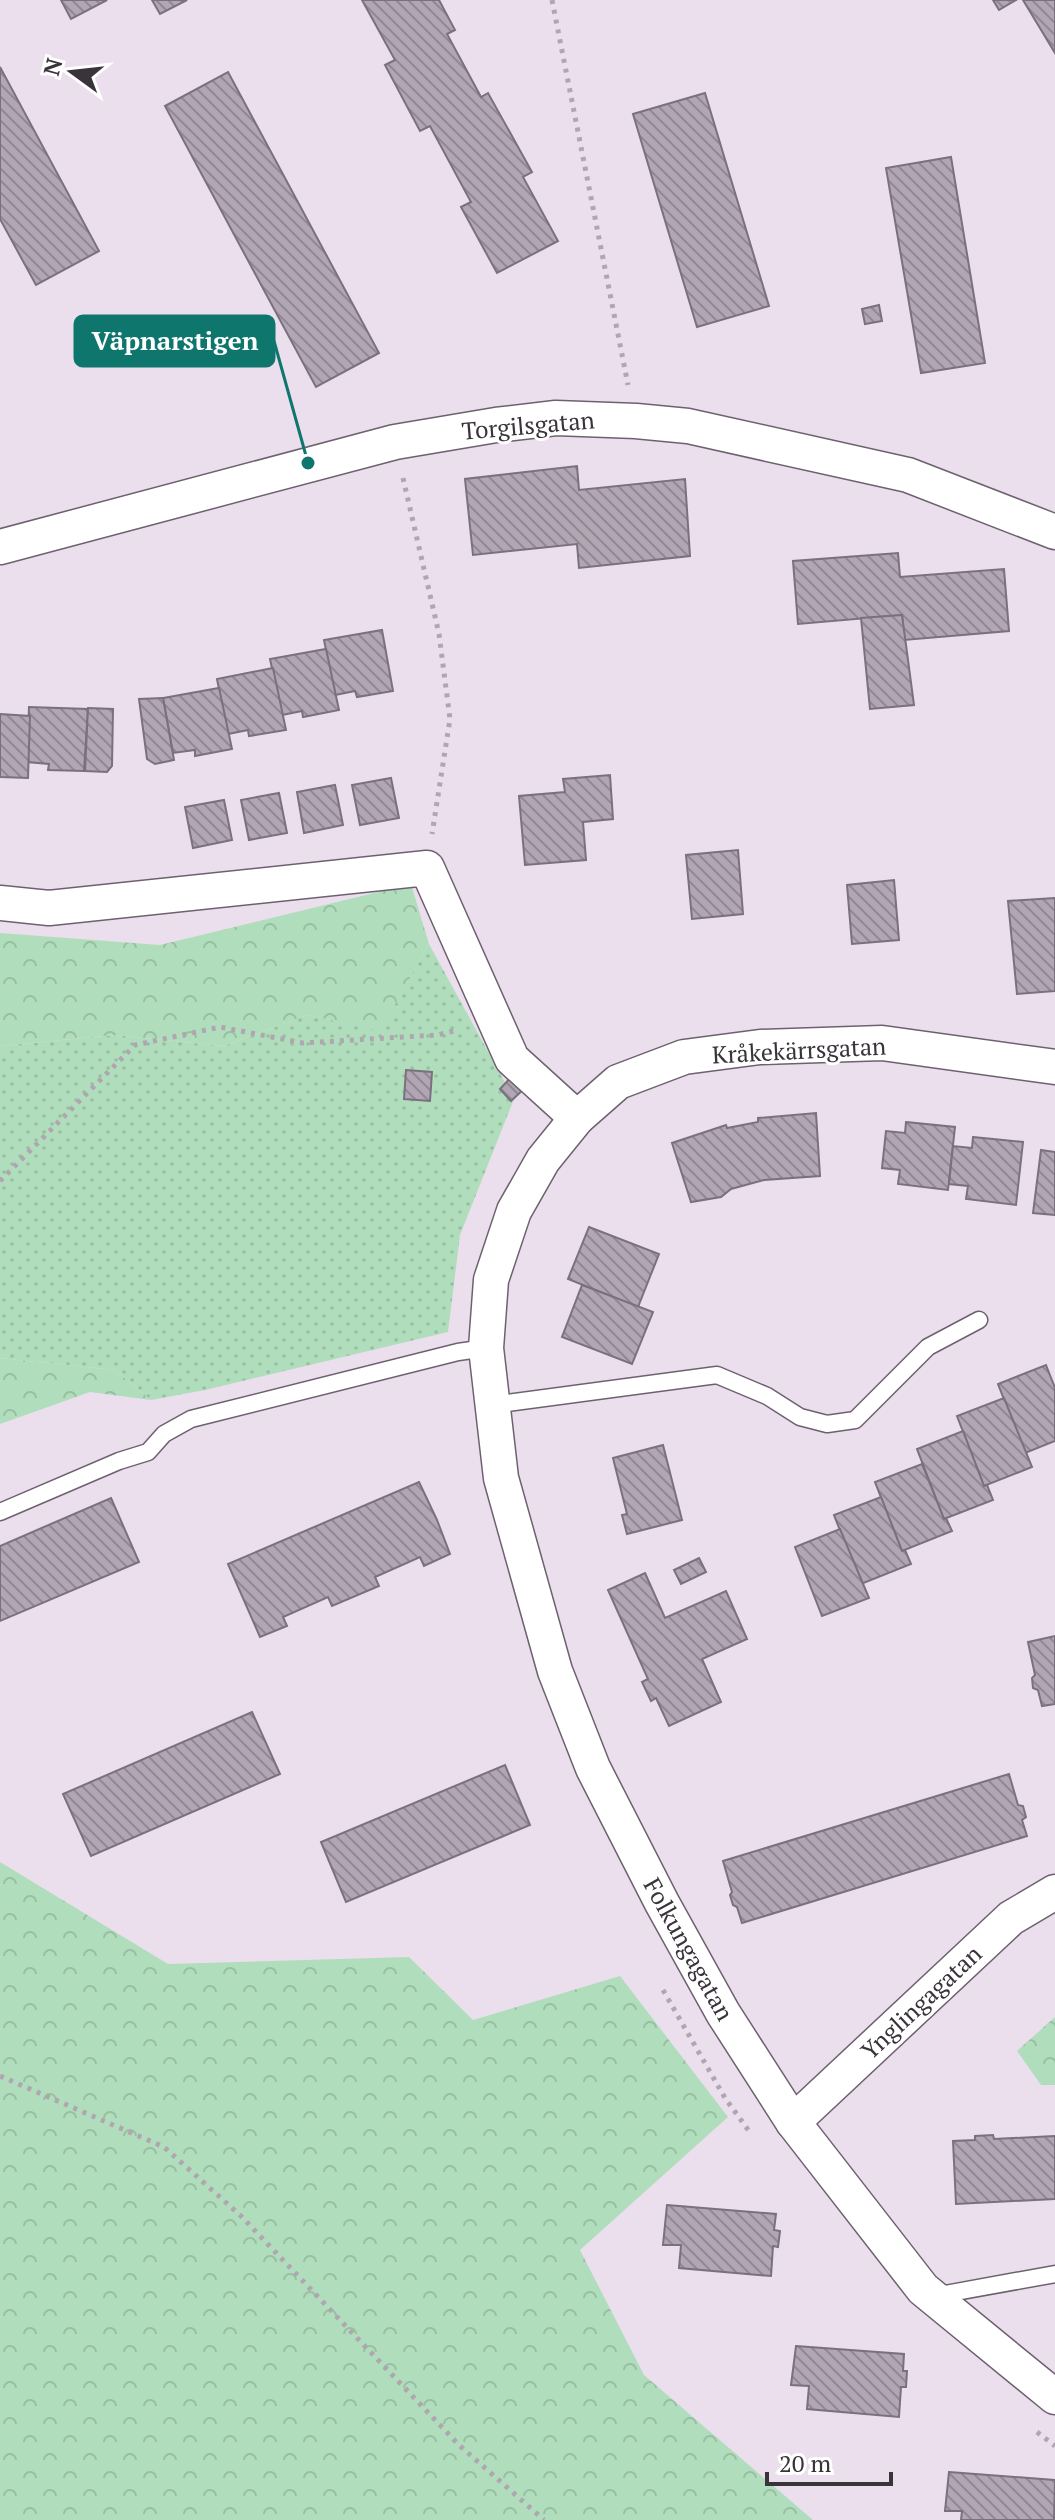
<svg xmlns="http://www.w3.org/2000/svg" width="1055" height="2520" viewBox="0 0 1055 2520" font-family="'PT Serif',serif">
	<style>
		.green { fill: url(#green-dots) }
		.forest { fill: url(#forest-crowns) }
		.building { fill: url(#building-back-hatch); stroke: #7b707d; stroke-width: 2 }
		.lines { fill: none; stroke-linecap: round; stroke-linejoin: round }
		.lane-casing { stroke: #6d616f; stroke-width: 19 }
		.street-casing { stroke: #6d616f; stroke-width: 37 }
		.path { stroke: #b0a6b2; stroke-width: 5; stroke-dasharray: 4 6; stroke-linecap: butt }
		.lane { stroke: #fff; stroke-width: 16 }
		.street { stroke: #fff; stroke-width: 34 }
		.labels { text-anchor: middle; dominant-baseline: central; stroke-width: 6; stroke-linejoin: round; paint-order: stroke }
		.street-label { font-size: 24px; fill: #39343a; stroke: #fff }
		.leader { fill: none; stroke: #0f766e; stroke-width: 3 }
		.callout-dot { fill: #0f766e; stroke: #fff; stroke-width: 3 }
		.callout { fill: #0f766e; stroke: #0f766e; stroke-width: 3 }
		.callout-label { font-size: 26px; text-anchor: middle; font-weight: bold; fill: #fff }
	</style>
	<defs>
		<pattern id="green-dots" width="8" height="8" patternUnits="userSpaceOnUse" patternTransform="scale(2)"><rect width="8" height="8" fill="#b0debc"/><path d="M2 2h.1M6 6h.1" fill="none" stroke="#98bfa2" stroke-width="1.8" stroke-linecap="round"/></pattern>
		<pattern id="forest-crowns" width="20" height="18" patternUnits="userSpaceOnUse" patternTransform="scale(2)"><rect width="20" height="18" fill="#b0debc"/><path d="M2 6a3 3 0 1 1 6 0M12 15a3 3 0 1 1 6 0" fill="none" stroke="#98bfa2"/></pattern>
		<pattern id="building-back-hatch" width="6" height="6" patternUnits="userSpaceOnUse" patternTransform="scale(2)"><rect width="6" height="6" fill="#b2a6b5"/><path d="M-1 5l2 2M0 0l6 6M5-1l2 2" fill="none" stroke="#928894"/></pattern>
	</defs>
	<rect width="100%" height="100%" fill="#ebdeed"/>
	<path class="green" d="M429,944l85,155 -54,136 -12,97 -243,58 -54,10 -36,-30 -115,-12v-312l114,-11 110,11 83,-31 73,15z"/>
	<g class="forest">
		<path d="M411,884l18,60 -49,87 -73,-16 -83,31 -110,-11 -114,11v-113l160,12z"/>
		<path d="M0,1358l115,12 36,30 -61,-8 -90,32z"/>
		<path d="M0,1862l168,102 241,-7 64,63 147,-44 108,141 -148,133 64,125 169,145h-813z"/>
		<path d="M1055,2017v68h-14l-24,-34z"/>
	</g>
	<g class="building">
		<path d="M61,0h46l-36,19z"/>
		<path d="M152,0h35l-27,14z"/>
		<path d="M362,0h77l16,30 -8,4 34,63 7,-4 44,79 -9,5 35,64 -61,32 -36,-66 10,-5 -41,-76 -10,5 -35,-66 10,-5z"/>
		<path d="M993,0h23l-17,10z"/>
		<path d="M1023,0h32v53z"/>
		<path d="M0,67l99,184 -63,34 -36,-66z"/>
		<path d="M228,72l151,281 -63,34 -151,-281z"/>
		<path d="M705,93l64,213 -72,21 -64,-213z"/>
		<path d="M951,157l34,206 -64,10 -35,-205z"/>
		<path d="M879,305l3,16 -17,3 -3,-15z"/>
		<path d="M577,466l2,24 106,-11 5,77 -111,12 -2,-24 -104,11 -8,-76z"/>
		<path d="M898,553l2,24 104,-8 5,62 -105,9 -2,-25 -104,9 -5,-63z"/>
		<path d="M902,615l12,90 -44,4 -9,-91z"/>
		<path d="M382,630l11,61 -36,6 -2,-6 -20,4 -11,-55z"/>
		<path d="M326,649l13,61 -36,7 -1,-6 -20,4 -12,-56z"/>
		<path d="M273,668l13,62 -37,6 -1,-6 -20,4 -11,-55z"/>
		<path d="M219,688l13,61 -37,7v-6l-22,3 -10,-55z"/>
		<path d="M163,698l11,62 -19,4 -8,-5 -8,-60z"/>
		<path d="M29,707l59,2 -4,62 -36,-1 1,-6 -22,-2z"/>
		<path d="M88,708l25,1 -1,57 -5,6 -22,-1z"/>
		<path d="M0,714l30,2 -2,62 -28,-1z"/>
		<path d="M610,775l3,44 -30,3 3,38 -61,5 -6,-69 46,-4 -2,-13z"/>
		<path d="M391,778l8,40 -39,7 -8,-40z"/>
		<path d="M335,785l8,40 -39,8 -7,-41z"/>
		<path d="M279,793l8,40 -38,7 -8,-40z"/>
		<path d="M224,800l8,40 -39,8 -8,-41z"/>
		<path d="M738,850l5,64 -51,5 -6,-64z"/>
		<path d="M894,880l5,60 -47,4 -5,-59z"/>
		<path d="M1055,898v93l-38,3 -9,-93z"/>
		<path d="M406,1070l26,2 -2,29 -26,-2z"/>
		<path d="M514,1074l12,13 -15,14 -11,-12z"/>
		<path d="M816,1113l4,63 -56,4 -33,9 -10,8 -30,5 -19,-59 54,-18 1,3 31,-6v-4z"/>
		<path d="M906,1122l49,5 -7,63 -50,-6 2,-14 -18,-2 4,-37 19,2z"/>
		<path d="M973,1137l50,5 -7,63 -50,-6 2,-13 -19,-2 4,-38 19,2z"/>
		<path d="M1041,1150l14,2v63l-22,-2z"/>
		<path d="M589,1227l70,27 -21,53 -70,-28z"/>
		<path d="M582,1285l71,27 -21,52 -70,-27z"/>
		<path d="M1046,1365l9,23v53l-30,12 -27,-69z"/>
		<path d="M1004,1398l28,69 -48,19 -27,-70z"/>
		<path d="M963,1431l21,55 3,-1 6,15 -49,19 -27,-70z"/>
		<path d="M663,1445l19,75 -55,14 -5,-19 5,-1 -14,-56z"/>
		<path d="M922,1464l22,55 2,-1 6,13 -50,20 -27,-69z"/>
		<path d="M419,1482l18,38 13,34 -26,12 -4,-9 -45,20 4,9 -47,20 -4,-9 -45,20 4,9 -27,11 -32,-73z"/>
		<path d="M881,1497l21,54 3,-1 6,14 -50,20 -27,-69z"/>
		<path d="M111,1498l28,64 -139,59v-75z"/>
		<path d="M840,1529l29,69 -47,18 -27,-69z"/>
		<path d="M699,1558l7,14 -25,12 -7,-14z"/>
		<path d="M645,1573l20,45 61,-27 21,48 -45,20 19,43 -52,24 -13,-28 -5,3 -9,-19 6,-3 -40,-89z"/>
		<path d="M1055,1636v68l-13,2 -4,-16 -5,-2 -1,-10 3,-3 -7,-33z"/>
		<path d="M252,1712l28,62 -189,82 -28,-62z"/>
		<path d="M505,1765l25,60 -184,77 -25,-60z"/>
		<path d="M1009,1774l9,31 5,1 3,11 -4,3 5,16 -285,87 -5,-16 -4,-2 -3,-10 2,-3 -9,-31z"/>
		<path d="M993,2135l1,4 61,-3v63l-99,5 -3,-63 22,-1v-4z"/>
		<path d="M667,2205l109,9 -2,16 6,1 -2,16 -5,-1 -2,30 -92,-8 2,-23h-18z"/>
		<path d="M796,2346l108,8 -1,17h4l-1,16h-5l-2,30 -92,-8 2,-23 -18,-1z"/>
		<path d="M949,2472l106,8 -1,40h-93l1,-9h-17z"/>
	</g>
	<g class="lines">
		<defs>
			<g id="lane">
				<path d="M492,1405l225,-30 50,21 33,21 27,7 28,-4 73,-73 51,-27"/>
				<path d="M0,1512l119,-51 29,-9 16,-18 27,-15 267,-67 28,-4"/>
				<path d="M934,2296l121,-22"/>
			</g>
			<g id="street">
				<path d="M0,547l395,-105 101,-17 60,-7 80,3 52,5 220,49 147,57"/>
				<path d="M0,903l49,5 378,-40 85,191 65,59"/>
				<path d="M1055,1067l-173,-24 -122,4 -76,10 -66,25 -41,36 -34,42 -29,51 -23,69 -5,68 15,130 54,193 38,97 69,135 61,110 70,109 130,167 132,108"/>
				<path d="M793,2122l218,-204 44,-26"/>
			</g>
		</defs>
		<use href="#lane" class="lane-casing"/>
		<use href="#street" class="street-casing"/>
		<g class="path">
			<path d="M552,0l76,385"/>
			<path d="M403,478l36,156 11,85 -18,115"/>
			<path d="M0,1181l135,-136 85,-18 83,16 134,-8 21,-5"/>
			<path d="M663,1990l62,108 24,33"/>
			<path d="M0,2076l164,71 77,69 218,229 85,75"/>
			<path d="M1037,2432l18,14"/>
		</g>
		<use href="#lane" class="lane"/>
		<use href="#street" class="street"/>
	</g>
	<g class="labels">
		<g class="street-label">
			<text transform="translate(528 425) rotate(-5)">Torgilsgatan</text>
			<text transform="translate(799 1050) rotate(-3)">Kråkekärrsgatan</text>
			<text transform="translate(689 1949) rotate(61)">Folkungagatan</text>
			<text transform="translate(921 2002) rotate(-43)">Ynglingagatan</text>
		</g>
	</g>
	<path class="leader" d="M308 463L274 341"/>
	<circle class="callout-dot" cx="308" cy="463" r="8"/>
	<rect class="callout" x="75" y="316" width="199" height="50" rx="8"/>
	<g class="callout-label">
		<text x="175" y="350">Väpnarstigen</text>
	</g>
	<g transform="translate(72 72) rotate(285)" stroke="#ffffff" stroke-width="6" paint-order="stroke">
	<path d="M0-6L14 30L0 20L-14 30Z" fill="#39343a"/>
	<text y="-12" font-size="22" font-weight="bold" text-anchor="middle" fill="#39343a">N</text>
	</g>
	<path d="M767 2472v12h124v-12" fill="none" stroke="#39343a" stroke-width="4"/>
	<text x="779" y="2472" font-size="24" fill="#39343a" stroke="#ffffff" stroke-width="6" paint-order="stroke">20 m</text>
</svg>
